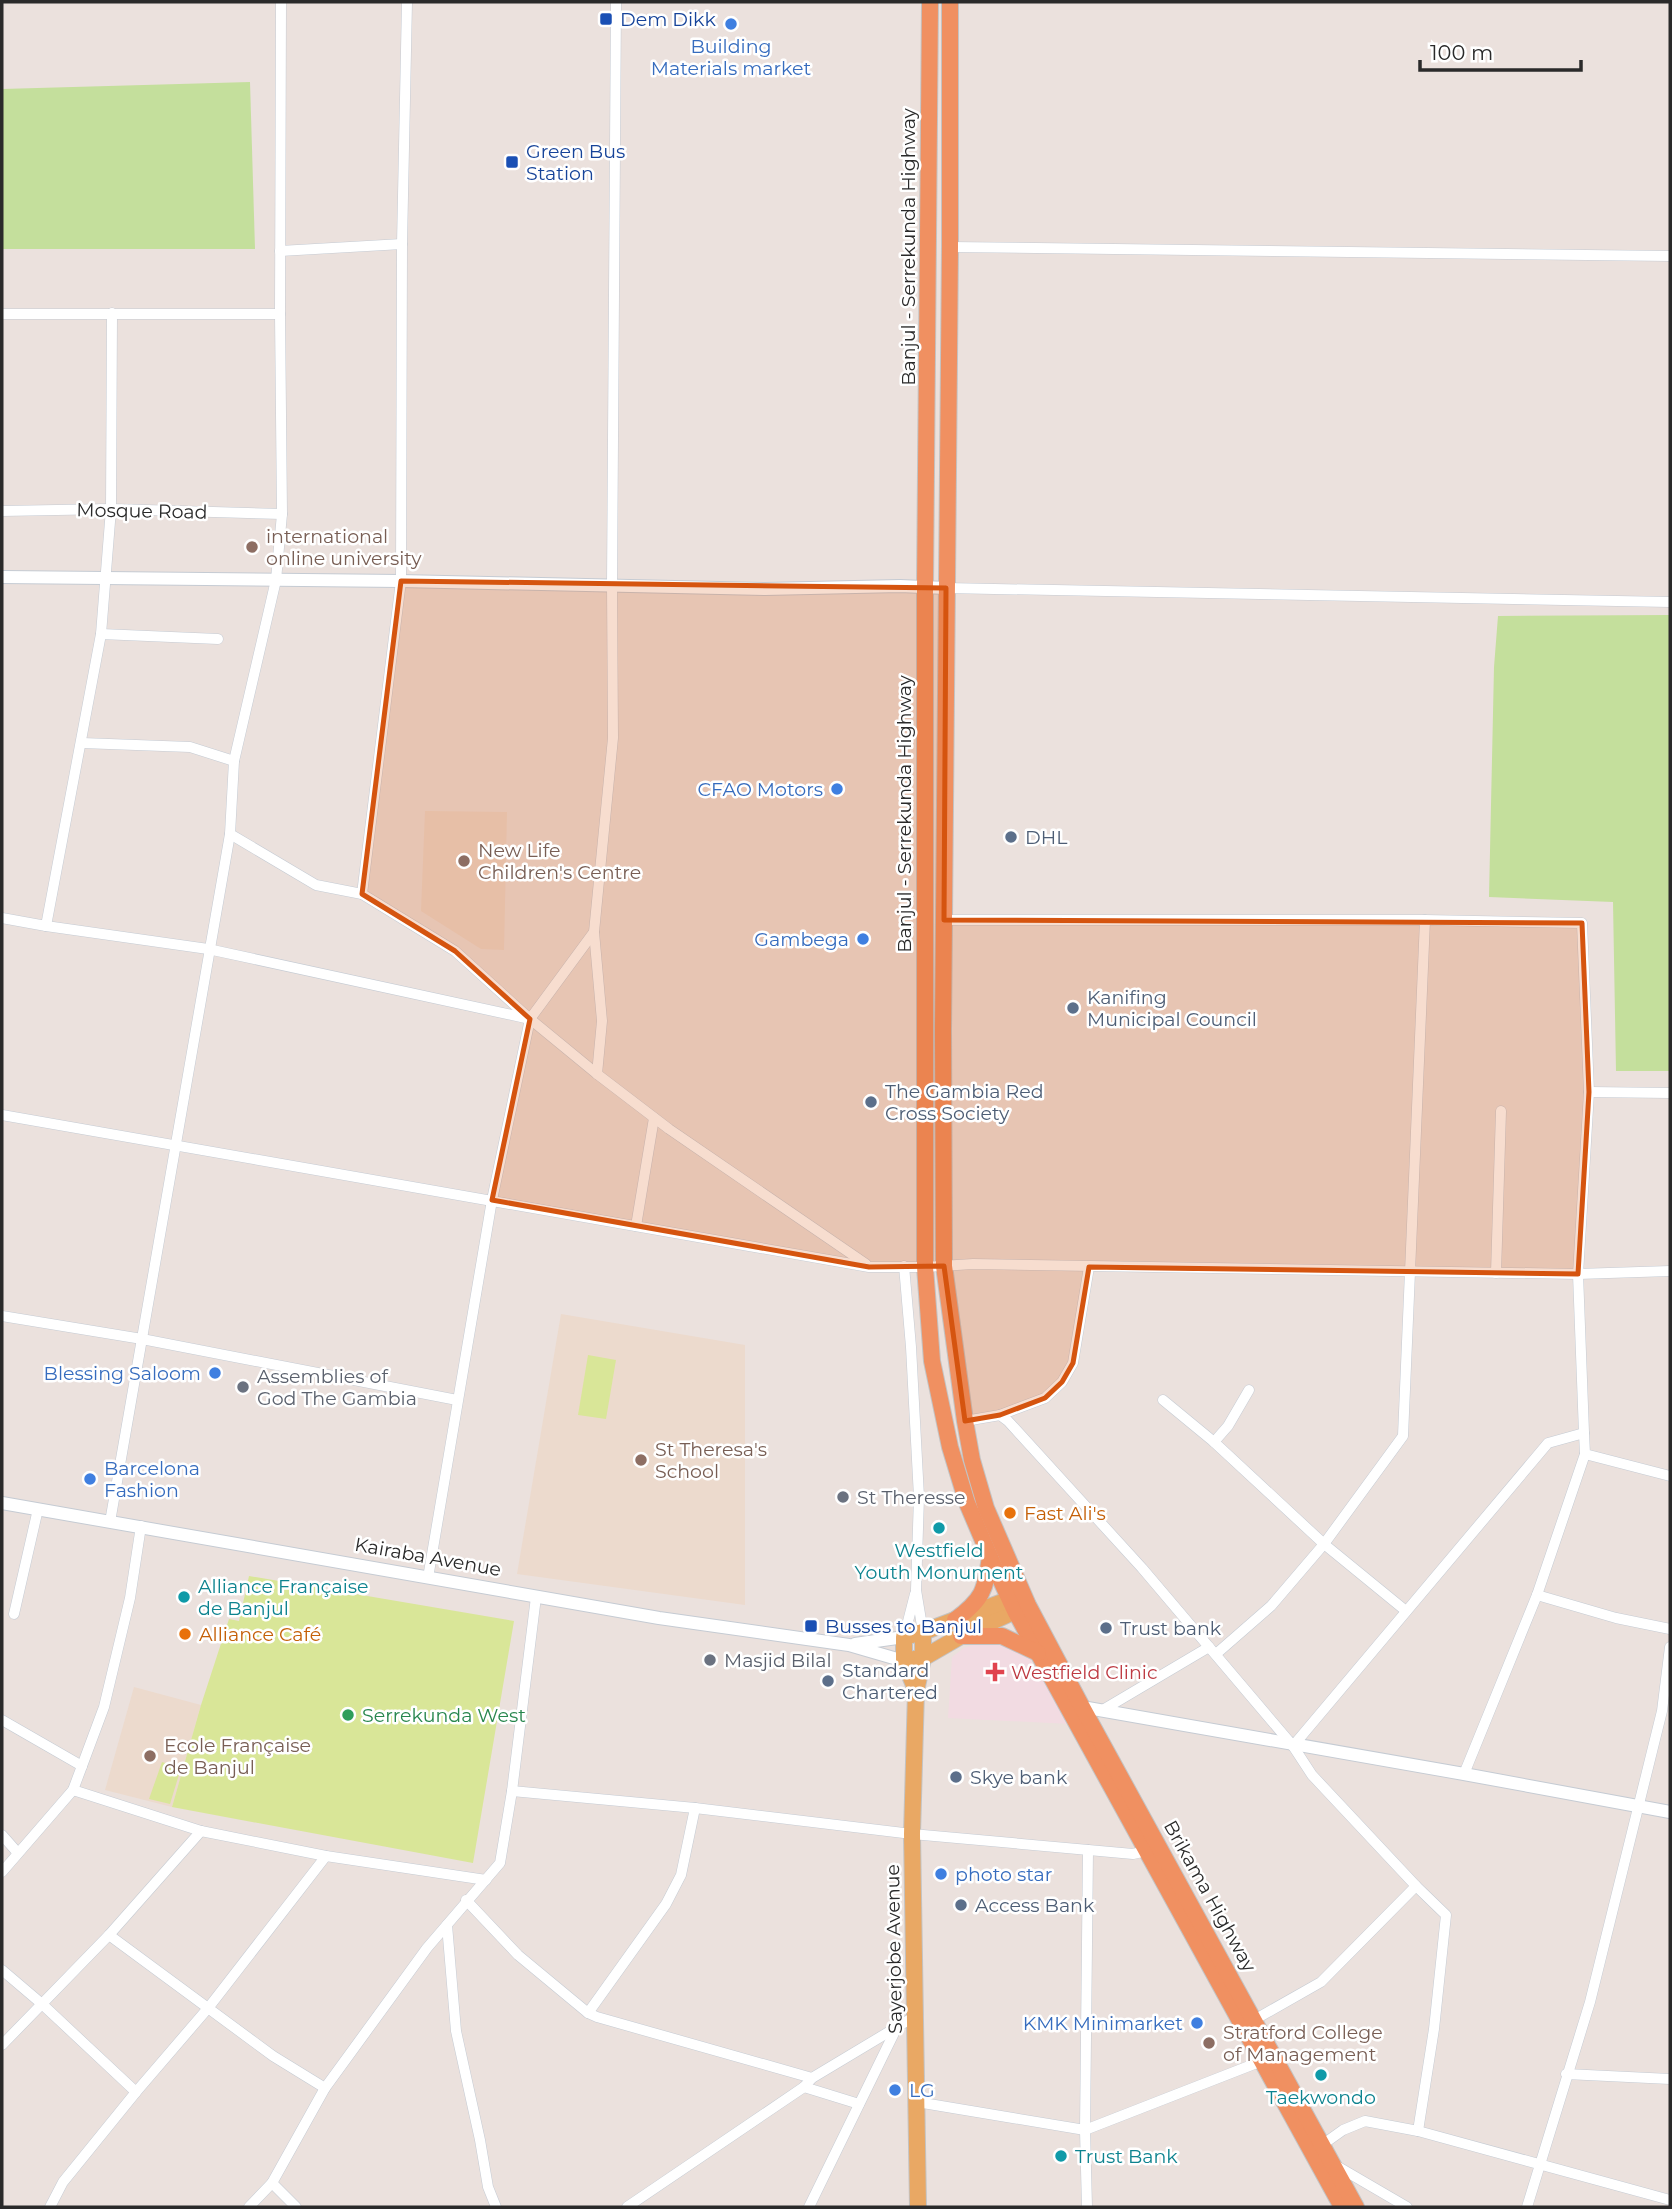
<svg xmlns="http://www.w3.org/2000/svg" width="1672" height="2209" viewBox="0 0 1672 2209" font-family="Montserrat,sans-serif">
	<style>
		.education { fill: #ecdacd }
		.medical { fill: #f2dbe2 }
		.green { fill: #c4df9c }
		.pitch { fill: #d9e698 }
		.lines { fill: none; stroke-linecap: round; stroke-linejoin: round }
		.minor-casing { stroke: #c5cbd3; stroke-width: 11 }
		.tertiary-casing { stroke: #c5cbd3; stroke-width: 14 }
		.primary-casing { stroke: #c3c3c3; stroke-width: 18 }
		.trunk-casing { stroke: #c3c3c3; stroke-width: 18 }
		.minor { stroke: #fff; stroke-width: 10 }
		.tertiary { stroke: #fff; stroke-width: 12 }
		.primary { stroke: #e9a864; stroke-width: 16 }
		.trunk { stroke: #f09061; stroke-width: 16 }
		.marked { fill: #d5540f; fill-opacity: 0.2; stroke: #d5540f; stroke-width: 5; stroke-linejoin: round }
		.transit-dot { fill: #1a4fb4; stroke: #fff; stroke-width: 2.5 }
		.shop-dot { fill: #3f7fe0; stroke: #fff; stroke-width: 2.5 }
		.education-dot { fill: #8d6e63; stroke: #fff; stroke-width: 2.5 }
		.service-dot { fill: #5c6f8a; stroke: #fff; stroke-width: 2.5 }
		.worship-dot { fill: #6b7280; stroke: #fff; stroke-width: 2.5 }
		.food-dot { fill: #e8710a; stroke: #fff; stroke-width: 2.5 }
		.culture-dot { fill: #0f9aa8; stroke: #fff; stroke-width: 2.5 }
		.health-dot { fill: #e0444e; stroke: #fff; stroke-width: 2.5 }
		.leisure-dot { fill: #2e9e5b; stroke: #fff; stroke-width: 2.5 }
		.labels { text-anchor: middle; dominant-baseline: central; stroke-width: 5; stroke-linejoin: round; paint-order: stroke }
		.transit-label { font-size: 19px; fill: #164399; stroke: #fff; text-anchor: start }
		.shop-label { font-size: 19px; fill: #366cbe; stroke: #fff; text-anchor: end }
		.street-label { font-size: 19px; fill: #2a2a2a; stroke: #fff }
		.education-label { font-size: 19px; fill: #785e54; stroke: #fff; text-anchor: start }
		.service-label { font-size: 19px; fill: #4e5e75; stroke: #fff; text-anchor: start }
		.worship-label { font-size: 19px; fill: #5b616d; stroke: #fff; text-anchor: start }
		.food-label { font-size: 19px; fill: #c56008; stroke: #fff; text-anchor: start }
		.culture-label { font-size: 19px; fill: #0d838f; stroke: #fff }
		.health-label { font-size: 19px; fill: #be3a42; stroke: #fff; text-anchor: start }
		.leisure-label { font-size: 19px; fill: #27864d; stroke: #fff; text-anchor: start }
	</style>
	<rect width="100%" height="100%" fill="#ebe1dd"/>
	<g class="education">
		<path d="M425,811l82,1 -3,138 -23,-1 -60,-38z"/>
		<path d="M561,1314l184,31v260l-228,-31z"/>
		<path d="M134,1687l67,18 -29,102 -67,-17z"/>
	</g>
	<path class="medical" d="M982,1642h20l23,9 46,73 -123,-6 4,-61 12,-9z"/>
	<g class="green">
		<path d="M250,82l5,167h-253v-160z"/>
		<path d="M1670,615v456h-54l-3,-169 -124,-5 5,-230 4,-51z"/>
	</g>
	<g class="pitch">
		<path d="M588,1355l28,5 -10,59 -28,-4z"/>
		<path d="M249,1576l265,45 -41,242 -301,-56 29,-102 28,-86 10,2z"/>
		<path d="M162,1762l19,6 -11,36 -21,-5z"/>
	</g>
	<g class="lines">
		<defs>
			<g id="minor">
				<path d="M407,2l-5,242 -1,337 -39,313 93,57 75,68 67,55 72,55 197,135"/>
				<path d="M950,247l720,9"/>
				<path d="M280,251l122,-7"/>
				<path d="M2,314h278"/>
				<path d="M2,511l109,-2 171,5"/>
				<path d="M946,588l724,14"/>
				<path d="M101,634l117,5"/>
				<path d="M82,743l108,4 44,14"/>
				<path d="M230,834l86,51 46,9"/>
				<path d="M2,918l44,8 162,23 322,70"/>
				<path d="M944,920h481l157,3 7,169 -11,182 6,159"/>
				<path d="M46,926l55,-292 10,-125 1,-196"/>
				<path d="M594,932l8,89 -5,53"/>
				<path d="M1589,1092l81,1"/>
				<path d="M2,1115l867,152h56l48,-3 605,10 92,-3"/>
				<path d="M636,1226l18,-108"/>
				<path d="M904,1266l7,81 8,150 -3,93 7,42"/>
				<path d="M1496,1273l5,-162"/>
				<path d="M2,1316l140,23 315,61"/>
				<path d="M1163,1400l51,42 110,102 82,67"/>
				<path d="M1000,1415l45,-17 17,-16 11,-19 16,-96"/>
				<path d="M965,1421l35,-6 8,6 134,147 151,178"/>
				<path d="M1214,1442l14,-16 21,-36"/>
				<path d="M110,1522l120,-688 4,-73 42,-181 6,-66 -2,-200 1,-312"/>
				<path d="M428,1578l64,-378 38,-181 64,-87 19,-194 -1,-153 4,-583"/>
				<path d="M1537,1595l79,23 54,11"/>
				<path d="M14,1614l24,-105"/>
				<path d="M904,1637l11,-43"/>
				<path d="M1216,1654l55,-48 53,-62 79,-108 22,-516"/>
				<path d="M1101,1711l108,-64"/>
				<path d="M2,1720l80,46"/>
				<path d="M1464,1774l73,-179 48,-141"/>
				<path d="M73,1790l128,41 125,25 160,24"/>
				<path d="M512,1791l183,17 217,26 221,20 18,-4"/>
				<path d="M2,1835l15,17"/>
				<path d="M2,1872l71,-82 9,-24 22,-59 26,-109 11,-72"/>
				<path d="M466,1900l52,55 70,58 9,4 215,61"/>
				<path d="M447,1925l9,106 24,109 8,47 8,20"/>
				<path d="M109,1935l164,121 52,32"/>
				<path d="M2,1970l40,34 94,88"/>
				<path d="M588,2013l78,-109 15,-29 14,-67"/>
				<path d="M1254,2020l67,-38 95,-96"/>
				<path d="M2,2045l107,-110 92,-104"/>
				<path d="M1566,2074l104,5"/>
				<path d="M804,2087l55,17"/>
				<path d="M917,2102l168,28 177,-69"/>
				<path d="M1418,2131l16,-102 12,-114 -30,-29 -104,-111 -19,-29 255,-303 36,-10 1,21 85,22"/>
				<path d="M1322,2145l21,-15 22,-9 53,10 252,69"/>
				<path d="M1335,2165l72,42"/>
				<path d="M272,2183l24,24"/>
				<path d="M50,2207l13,-25 73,-90 73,-85 117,-151"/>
				<path d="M249,2207l23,-24 53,-95 102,-140 73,-85 12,-72 24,-194"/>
				<path d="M627,2207l177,-120 8,-9 105,-63"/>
				<path d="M809,2207l88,-180"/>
				<path d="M1087,2207l-2,-77 3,-280"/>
				<path d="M1527,2207l63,-205 72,-291 8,-64"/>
			</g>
			<g id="tertiary">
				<path d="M2,577l399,4 364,8 135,-3 46,2"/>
				<path d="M2,1503l657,115 190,27 55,16"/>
				<path d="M855,1644l49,-7"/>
				<path d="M1082,1707l382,67 206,38"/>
			</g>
			<g id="primary">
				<path d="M914,1659l9,-1 38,-22 65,-30"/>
				<path d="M916,1690l-12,-29v-24l19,-5 98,-37"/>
				<path d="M918,2207l-6,-373 4,-143 7,-33v-26"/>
			</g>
			<g id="trunk">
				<path d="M930,2l-5,585v680l7,94 18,86 17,56 23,54 25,54 327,596"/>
				<path d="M950,2v245l-7,783 1,236 21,155 7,39 14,48 42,97 54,102 274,500"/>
				<path d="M955,1620c28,-21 30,-29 35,-63"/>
				<path d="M961,1636h41l36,17"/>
			</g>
		</defs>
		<use href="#minor" class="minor-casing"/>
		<use href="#tertiary" class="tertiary-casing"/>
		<use href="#primary" class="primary-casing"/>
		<use href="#trunk" class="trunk-casing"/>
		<use href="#minor" class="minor"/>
		<use href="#tertiary" class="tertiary"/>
		<use href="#primary" class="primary"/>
		<use href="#trunk" class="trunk"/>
	</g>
	<path class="marked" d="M401,581l545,7 -2,332 638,3 7,169 -11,182 -489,-7 -16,96 -11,19 -17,16 -45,17 -35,6 -21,-155 -75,1 -377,-67 38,-181 -75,-68 -93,-57z"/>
	<g class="transit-dot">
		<rect x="599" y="12" width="14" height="14" rx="3.5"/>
		<rect x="505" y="155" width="14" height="14" rx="3.5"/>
		<rect x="804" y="1619" width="14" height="14" rx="3.5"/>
	</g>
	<g class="shop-dot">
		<circle cx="731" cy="24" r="7"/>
		<circle cx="837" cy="789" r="7"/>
		<circle cx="863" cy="939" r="7"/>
		<circle cx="215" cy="1373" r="7"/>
		<circle cx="90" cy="1479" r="7"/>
		<circle cx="941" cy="1874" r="7"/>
		<circle cx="1197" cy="2023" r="7"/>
		<circle cx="895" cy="2090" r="7"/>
	</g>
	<g class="education-dot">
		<circle cx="252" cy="547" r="7"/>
		<circle cx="464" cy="861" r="7"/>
		<circle cx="641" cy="1460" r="7"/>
		<circle cx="150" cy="1756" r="7"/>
		<circle cx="1209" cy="2043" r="7"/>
	</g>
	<g class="service-dot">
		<circle cx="1011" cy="837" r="7"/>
		<circle cx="1073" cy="1008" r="7"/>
		<circle cx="871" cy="1102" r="7"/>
		<circle cx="1106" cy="1628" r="7"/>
		<circle cx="828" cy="1681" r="7"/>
		<circle cx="956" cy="1777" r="7"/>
		<circle cx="961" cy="1905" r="7"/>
	</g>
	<g class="worship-dot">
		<circle cx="243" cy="1387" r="7"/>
		<circle cx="843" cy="1497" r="7"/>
		<circle cx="710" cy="1660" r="7"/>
	</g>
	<g class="food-dot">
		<circle cx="1010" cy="1513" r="7"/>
		<circle cx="185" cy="1634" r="7"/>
	</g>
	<g class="culture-dot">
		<circle cx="939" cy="1528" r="7"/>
		<circle cx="184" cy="1597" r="7"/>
		<circle cx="1321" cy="2075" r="7"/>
		<circle cx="1061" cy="2156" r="7"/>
	</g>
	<path class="health-dot" d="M991.5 1661.5h7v7h7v7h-7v7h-7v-7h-7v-7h7z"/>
	<circle class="leisure-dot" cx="348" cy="1715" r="7"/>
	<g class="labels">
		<g class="transit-label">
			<text x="620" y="19">Dem Dikk</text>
			<text x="526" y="151">Green Bus<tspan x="526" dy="22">Station</tspan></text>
			<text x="825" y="1626">Busses to Banjul</text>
		</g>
		<g class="shop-label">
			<text x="731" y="46" text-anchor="middle">Building<tspan x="731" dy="22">Materials market</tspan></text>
			<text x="823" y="789">CFAO Motors</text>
			<text x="849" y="939">Gambega</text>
			<text x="201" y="1373">Blessing Saloom</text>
			<text x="104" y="1468" text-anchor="start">Barcelona<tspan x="104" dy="22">Fashion</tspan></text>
			<text x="955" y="1874" text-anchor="start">photo star</text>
			<text x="1183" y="2023">KMK Minimarket</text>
			<text x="909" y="2090" text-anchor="start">LG</text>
		</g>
		<g class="street-label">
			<text transform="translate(908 247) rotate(-90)">Banjul - Serrekunda Highway</text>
			<text transform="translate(142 511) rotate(1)">Mosque Road</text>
			<text transform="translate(904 814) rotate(-90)">Banjul - Serrekunda Highway</text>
			<text transform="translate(428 1557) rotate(10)">Kairaba Avenue</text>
			<text transform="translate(1210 1896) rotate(61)">Brikama Highway</text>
			<text transform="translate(894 1949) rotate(-91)">Sayerjobe Avenue</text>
		</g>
		<g class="education-label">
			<text x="266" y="536">international<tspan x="266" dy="22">online university</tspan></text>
			<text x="478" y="850">New Life<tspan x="478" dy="22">Children's Centre</tspan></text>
			<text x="655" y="1449">St Theresa's<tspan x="655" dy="22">School</tspan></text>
			<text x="164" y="1745">Ecole Française<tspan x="164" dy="22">de Banjul</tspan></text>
			<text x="1223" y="2032">Stratford College<tspan x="1223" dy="22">of Management</tspan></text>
		</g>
		<g class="service-label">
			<text x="1025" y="837">DHL</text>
			<text x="1087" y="997">Kanifing<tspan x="1087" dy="22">Municipal Council</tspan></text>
			<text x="885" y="1091">The Gambia Red<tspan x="885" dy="22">Cross Society</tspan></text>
			<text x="1120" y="1628">Trust bank</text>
			<text x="842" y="1670">Standard<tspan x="842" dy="22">Chartered</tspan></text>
			<text x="970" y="1777">Skye bank</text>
			<text x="975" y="1905">Access Bank</text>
		</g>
		<g class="worship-label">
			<text x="257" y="1376">Assemblies of<tspan x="257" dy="22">God The Gambia</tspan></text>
			<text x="857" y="1497">St Theresse</text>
			<text x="724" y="1660">Masjid Bilal</text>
		</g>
		<g class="food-label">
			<text x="1024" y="1513">Fast Ali's</text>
			<text x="199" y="1634">Alliance Café</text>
		</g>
		<g class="culture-label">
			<text x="939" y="1550">Westfield<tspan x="939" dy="22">Youth Monument</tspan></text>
			<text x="198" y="1586" text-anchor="start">Alliance Française<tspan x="198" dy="22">de Banjul</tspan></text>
			<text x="1321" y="2097">Taekwondo</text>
			<text x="1075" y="2156" text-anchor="start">Trust Bank</text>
		</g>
		<g class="health-label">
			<text x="1011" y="1672">Westfield Clinic</text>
		</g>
		<g class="leisure-label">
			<text x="362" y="1715">Serrekunda West</text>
		</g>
	</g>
	<rect width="1672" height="2209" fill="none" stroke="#2a2a2a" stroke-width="7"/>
	<path d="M1420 60v10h161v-10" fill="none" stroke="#2a2a2a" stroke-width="3.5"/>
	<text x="1430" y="60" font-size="21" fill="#2a2a2a" stroke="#ffffff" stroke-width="5" paint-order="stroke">100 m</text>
</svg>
